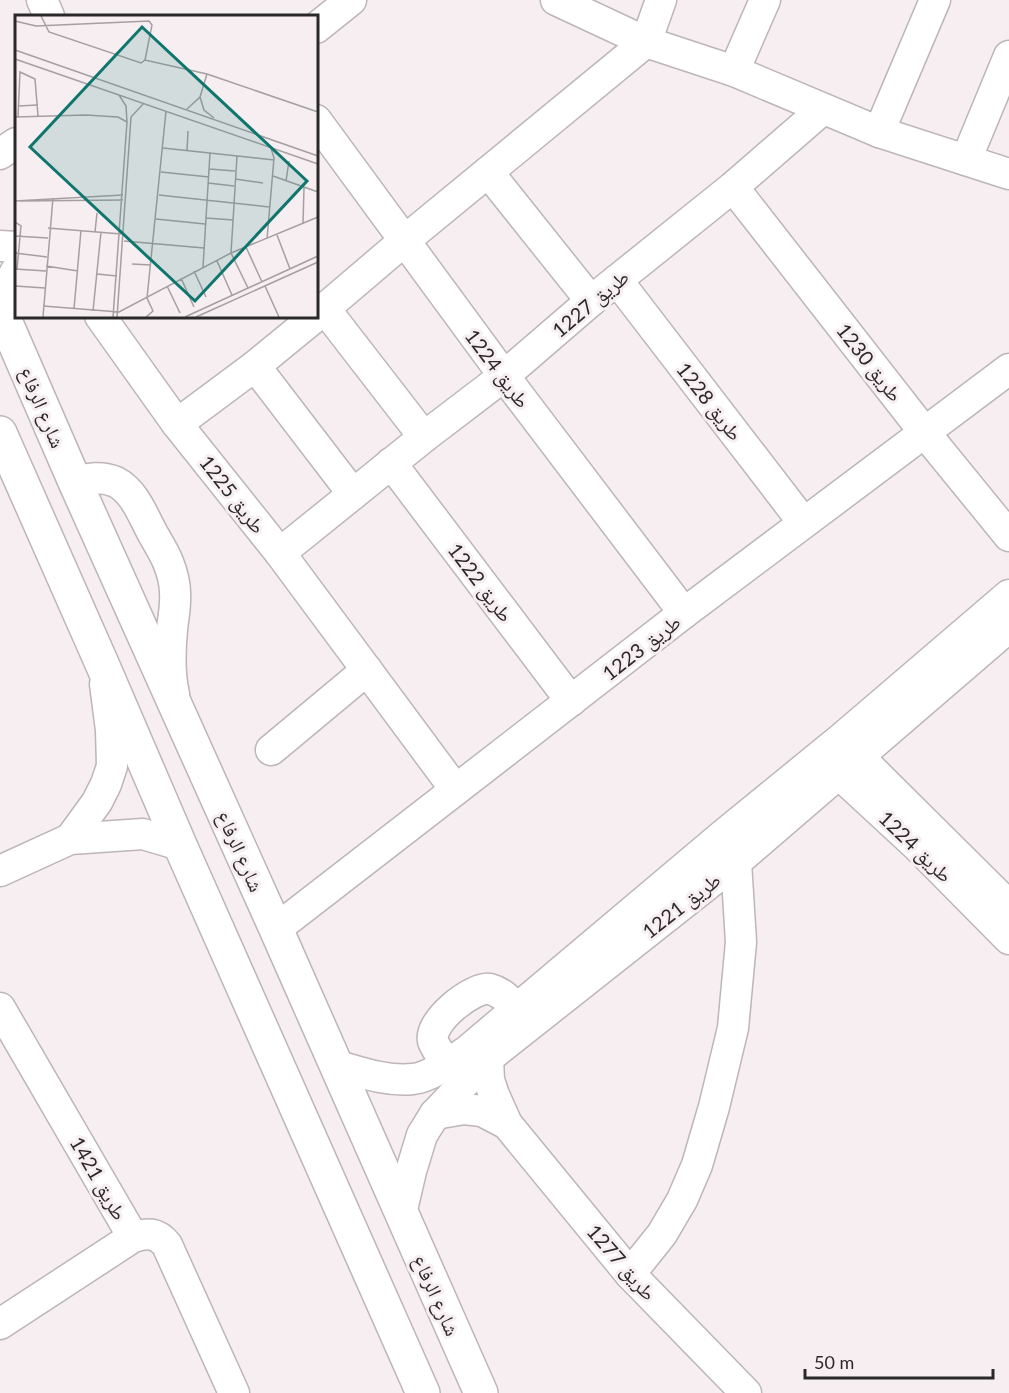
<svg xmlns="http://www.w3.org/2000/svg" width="1009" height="1393" viewBox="0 0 1009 1393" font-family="Lato,'Noto Naskh Arabic',sans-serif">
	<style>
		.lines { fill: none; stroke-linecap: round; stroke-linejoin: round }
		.minor-casing { stroke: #bdb5b7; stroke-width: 33 }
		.major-casing { stroke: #bdb5b7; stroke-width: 36 }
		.minor { stroke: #fff; stroke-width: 30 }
		.major { stroke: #fff; stroke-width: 33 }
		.labels { text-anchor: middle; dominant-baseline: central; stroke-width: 6; stroke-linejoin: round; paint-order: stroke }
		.street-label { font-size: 20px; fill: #2b2829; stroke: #f6eef1 }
		.inset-road { fill: none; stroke: #a59fa1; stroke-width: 1.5 }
		.view { fill: #0f766e; fill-opacity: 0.15; stroke: #0f766e; stroke-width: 3 }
		.inset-edge { fill: none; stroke: #2b2829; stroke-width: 3 }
	</style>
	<rect width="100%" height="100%" fill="#f6eef1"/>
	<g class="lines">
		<defs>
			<g id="minor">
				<path d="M42,0l7,16"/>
				<path d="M556,0l90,42 88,29 145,61 130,42"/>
				<path d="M316,28l35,-28"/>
				<path d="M734,71l31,-71"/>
				<path d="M316,120l188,256 180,237"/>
				<path d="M879,132l56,-132"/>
				<path d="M0,154l16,-11"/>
				<path d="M966,160l43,-104"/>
				<path d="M488,172l103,129"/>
				<path d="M733,187l192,246 84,103"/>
				<path d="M0,246l16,1"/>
				<path d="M617,280l186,242"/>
				<path d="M0,299l16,-28"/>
				<path d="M325,309l99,128"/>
				<path d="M100,316l77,108 103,129 175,236"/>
				<path d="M316,316l88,-75 242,-199 15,-42"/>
				<path d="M255,366l98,128"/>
				<path d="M177,424l78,-58 61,-50"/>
				<path d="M391,463l180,238"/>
				<path d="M75,482c14,-4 27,-6 41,0 19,10 27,34 37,52 5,9 11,18 15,28 4,10 7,21 7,31 1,13 -2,25 -3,37 -2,21 -3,43 2,64"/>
				<path d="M280,553l144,-116 80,-61 87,-75 142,-114 90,-78"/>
				<path d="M846,742l12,14 151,150"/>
				<path d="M271,750l96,-80"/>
				<path d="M827,758l11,15 79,73 92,93"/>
				<path d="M70,839l27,-37 9,-18 6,-18 -1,-36 -6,-46"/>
				<path d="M0,871l70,-32 73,-5 37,11"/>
				<path d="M276,929l408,-316 325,-244"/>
				<path d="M0,1008l133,229"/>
				<path d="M488,1058l1,22 5,15 13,29 123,150 116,119"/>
				<path d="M335,1065c25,7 52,17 78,14 16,-1 41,-19 54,-28l256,-216 119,-97 167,-143"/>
				<path d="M447,1065c-3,-6 -12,-17 -14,-24 -5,-19 40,-55 57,-52 12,3 18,11 26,18"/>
				<path d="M435,1114l29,-5 18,2 25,13"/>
				<path d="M401,1214l10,-43 11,-36 13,-21 53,-56 248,-196 273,-235"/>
				<path d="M630,1274l32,-40 20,-34 15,-35 17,-58 19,-79 8,-86 -5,-80"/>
				<path d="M0,1324l133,-87c14,-4 24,-5 34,8l67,148"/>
			</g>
			<g id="major">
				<path d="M0,309l75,173 201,447 205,464"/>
				<path d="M0,433l103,233 77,179 243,548"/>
			</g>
		</defs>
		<use href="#minor" class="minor-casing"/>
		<use href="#major" class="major-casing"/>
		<use href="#minor" class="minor"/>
		<use href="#major" class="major"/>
	</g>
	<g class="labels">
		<g class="street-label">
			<text transform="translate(590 303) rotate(-40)">طريق 1227</text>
			<text transform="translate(870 362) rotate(52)">طريق 1230</text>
			<text transform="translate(498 368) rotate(53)">طريق 1224</text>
			<text transform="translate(710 401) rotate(52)">طريق 1228</text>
			<text transform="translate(43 407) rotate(67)">شارع الرفاع</text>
			<text transform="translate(233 494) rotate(52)">طريق 1225</text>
			<text transform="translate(481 582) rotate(53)">طريق 1222</text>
			<text transform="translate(641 647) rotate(-38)">طريق 1223</text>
			<text transform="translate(916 846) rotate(44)">طريق 1224</text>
			<text transform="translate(241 851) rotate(66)">شارع الرفاع</text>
			<text transform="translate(681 905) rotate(-38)">طريق 1221</text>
			<text transform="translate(99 1178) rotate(60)">طريق 1421</text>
			<text transform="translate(622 1262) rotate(49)">طريق 1277</text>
			<text transform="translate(437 1295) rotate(66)">شارع الرفاع</text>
		</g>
	</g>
	<g transform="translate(15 15)">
		<rect width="303" height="303" fill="#f6eef1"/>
		<path class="inset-road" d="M26,1l8,16 92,31 4,-3 62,14 111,38M0,6l21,5 113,-5 3,4 -7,35M0,35l303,106M0,44l303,105M185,82l4,13 10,8M3,91l20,-1M172,94l13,-12 7,-23M0,102l71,-2 32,2 9,5M3,102l2,-45 15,7 3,37M148,133l111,12M172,136l1,-20M222,141l-6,97 17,35M194,154l26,2M146,157l48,5M258,161l45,16M220,164l28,4M271,166l3,-20M193,168l26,3M144,180l110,12M0,186l108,-6M5,186l103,-1M191,203l27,2M141,204l49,5M0,207l6,4 -4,43M288,209l1,-37M33,213l73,6M80,217l2,-19M262,220l13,34M0,221l33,2M252,224l7,-81 -3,-10M109,226l80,7M231,232l16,35M0,238l32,4M202,246l15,34M117,249l19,1M31,251l32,5M188,252l7,-114M0,254l31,2M179,256l12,26M82,259l20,2M166,263l13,29M0,271l30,2M152,271l13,27M250,271l14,31M28,291l76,6 112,-59 87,-36M59,294l7,-79M78,296l8,-79M28,302l10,-119M98,302l14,-195 -1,-16 -7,-11M102,302l14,-200 13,-14M131,302l7,-6 -6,-13 19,-187M170,302l133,-61M181,302l122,-55"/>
		<path class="view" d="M127,12l165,154 -112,120 -165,-154z"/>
		<rect width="303" height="303" class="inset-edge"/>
	</g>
	<path d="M805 1369v9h188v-9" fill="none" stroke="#2b2829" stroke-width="3"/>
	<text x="814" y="1369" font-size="18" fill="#2b2829" stroke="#f6eef1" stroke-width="4.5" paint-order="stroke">50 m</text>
</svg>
